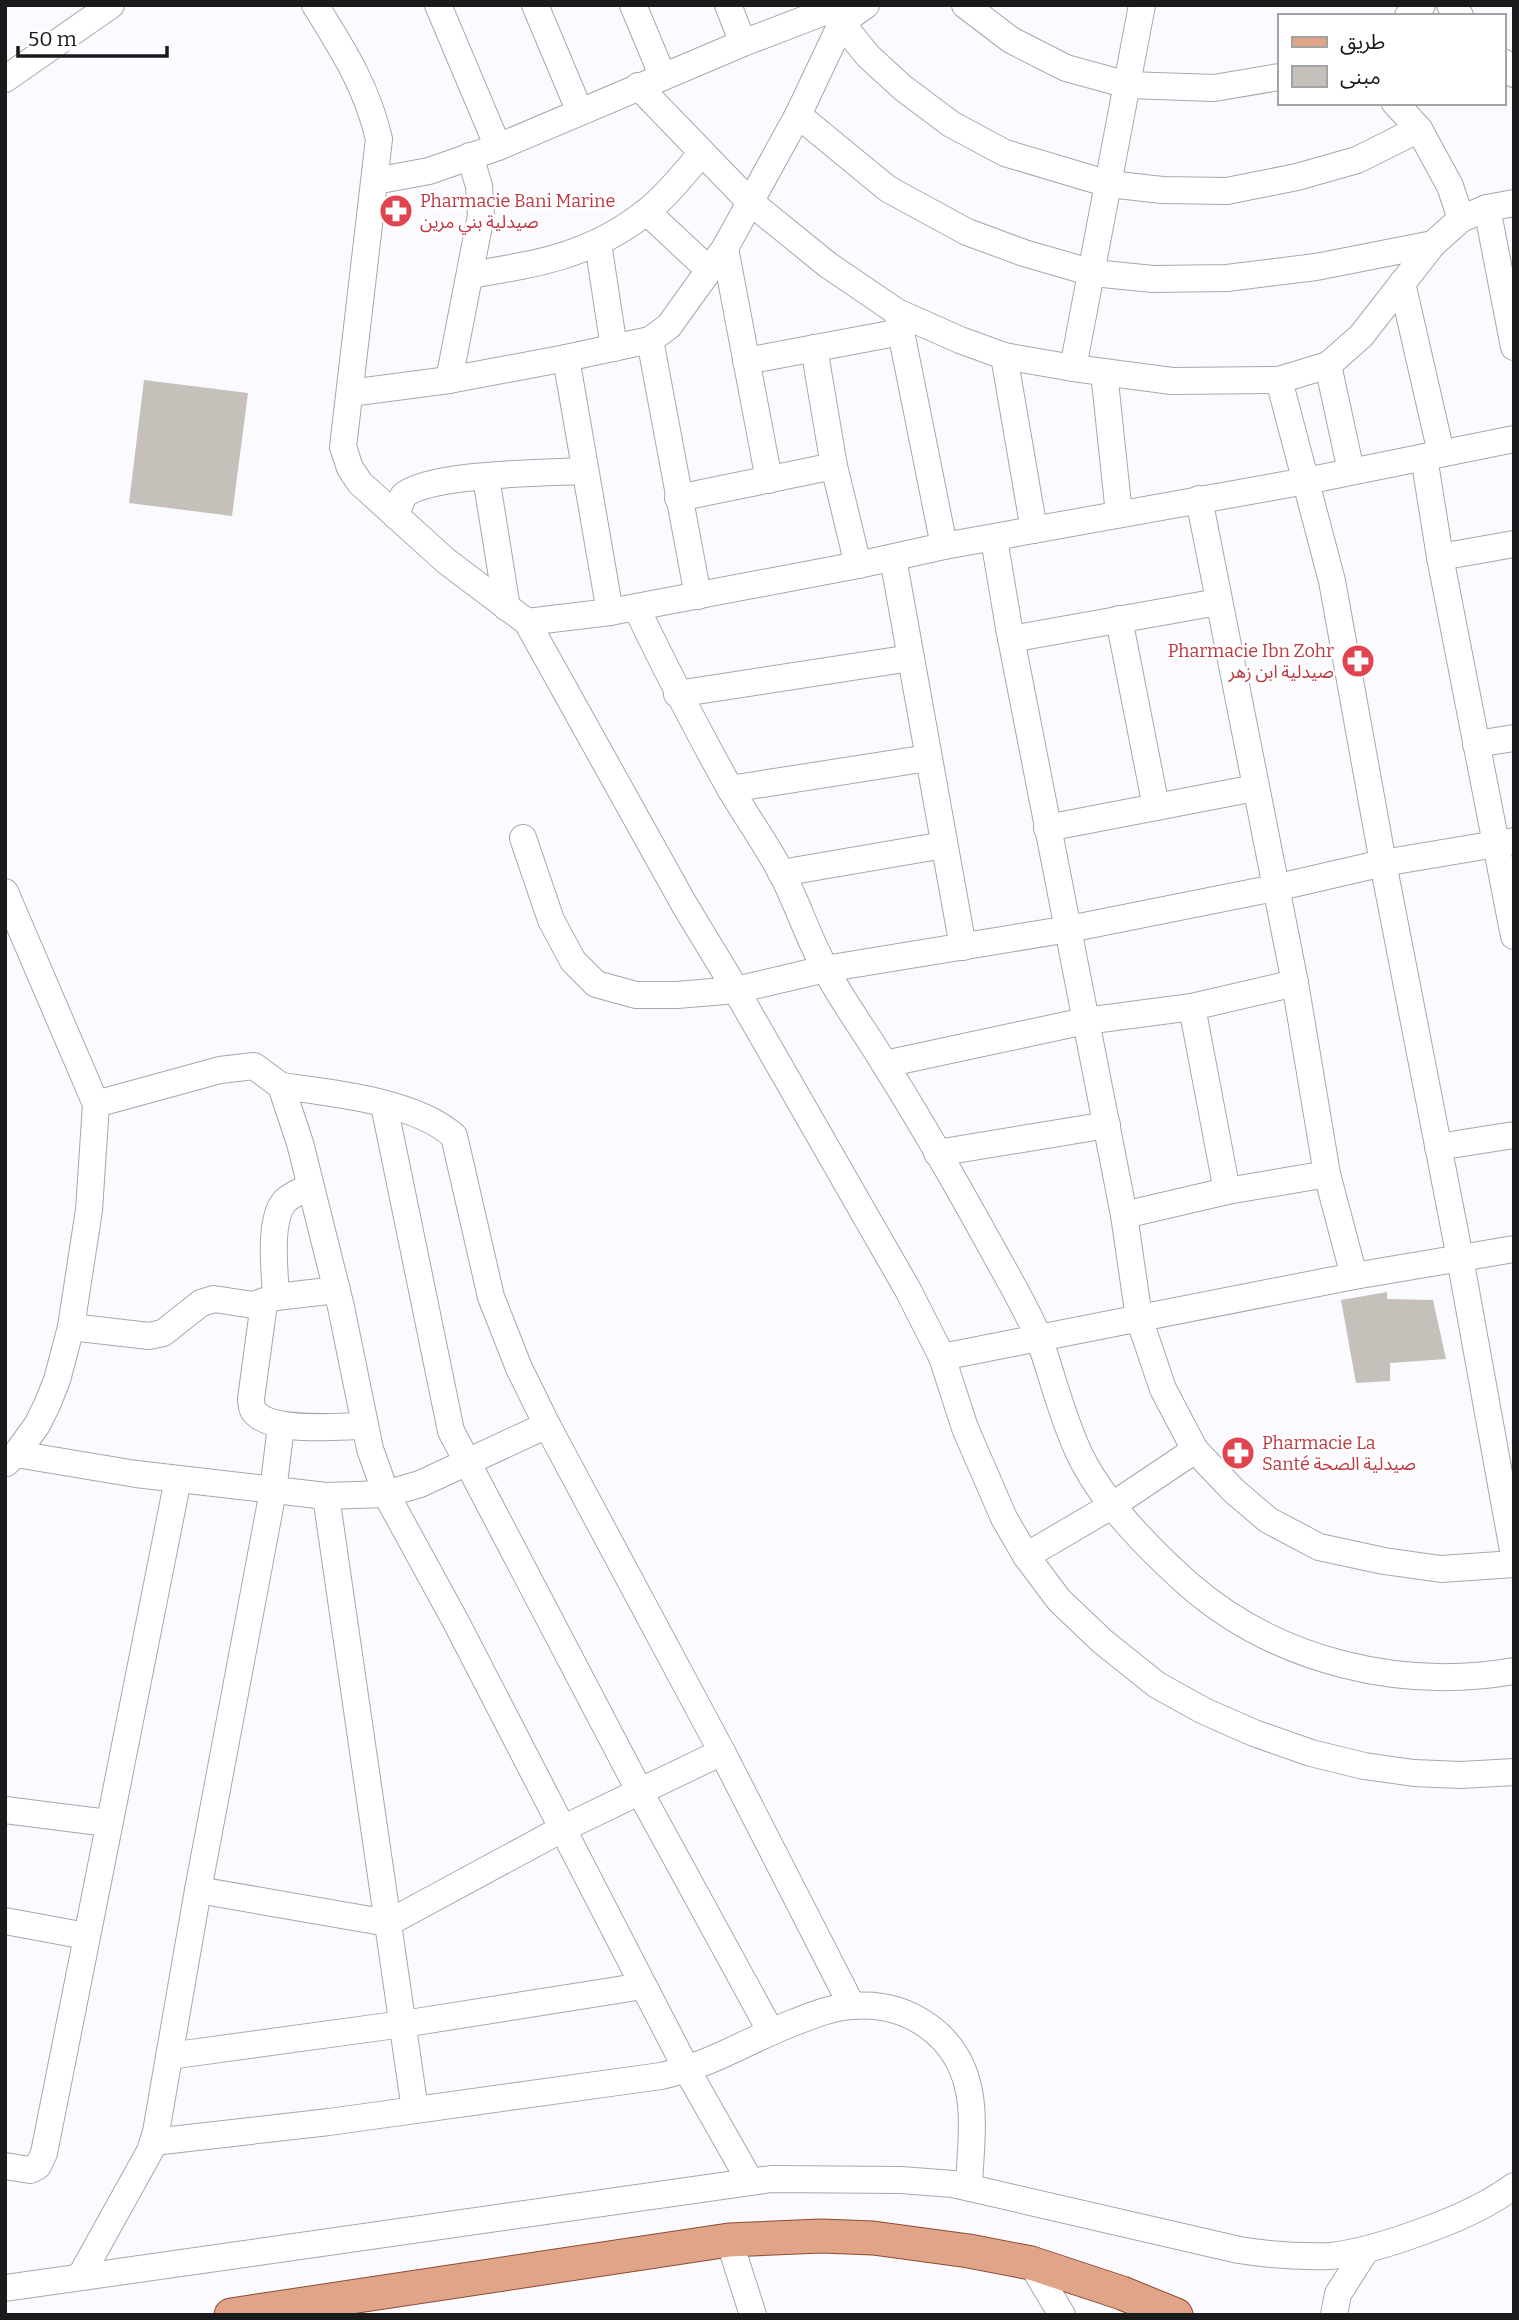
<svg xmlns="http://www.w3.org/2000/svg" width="1519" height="2320" viewBox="0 0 1519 2320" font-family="Bitter,'Noto Sans Arabic',serif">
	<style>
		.building { fill: #c6c0bb }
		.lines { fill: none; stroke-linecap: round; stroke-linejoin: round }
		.minor-casing { stroke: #a7a8af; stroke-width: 28 }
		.major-casing { stroke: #8d4c30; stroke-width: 35 }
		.minor { stroke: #fff; stroke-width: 26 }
		.major { stroke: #e0a489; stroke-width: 33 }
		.labels { text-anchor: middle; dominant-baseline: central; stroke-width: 5; stroke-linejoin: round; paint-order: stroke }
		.health-label { font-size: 18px; fill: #be3a42; stroke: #fff; text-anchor: start }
	</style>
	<rect width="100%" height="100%" fill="#fafaff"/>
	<g class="building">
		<path d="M144,380l104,13 -16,123 -103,-13z"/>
		<path d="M1387,1292v7l46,1 13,59 -56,4v18l-34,2 -15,-83z"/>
	</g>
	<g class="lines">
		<defs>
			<g id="minor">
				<path d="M315,5c28,45 52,82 64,134l-36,308 7,21 10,15 86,78 81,61 157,282 52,86 172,300 34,67 23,71 39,90 22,38 33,44 43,41 55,44 47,26 50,22 57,20 53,13 50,7 47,2 53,-3"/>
				<path d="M438,5l60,142"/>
				<path d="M535,5l45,107"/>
				<path d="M633,5l30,72"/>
				<path d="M728,5l15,38"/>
				<path d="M827,5l41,51 35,32 48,36 54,29 104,31 53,6 65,1 70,-14 60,-17 62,-31"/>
				<path d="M965,5l46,35 55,28 62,17 86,3 65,-11"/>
				<path d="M1450,5l10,11"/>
				<path d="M1408,16l14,-11"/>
				<path d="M1503,62l11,12"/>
				<path d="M5,79l106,-74"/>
				<path d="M638,86l111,115 79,64 69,47 63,28 44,16 69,12 99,13 107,-1 49,-15 33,-29 72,-92 28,-25 26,-11 27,-5"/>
				<path d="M1395,103l24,26 31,57 11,33"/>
				<path d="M798,115l90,74 79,43 57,21 69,20 60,6 74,-1 89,-11 117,-23"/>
				<path d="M375,181l54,-10 69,-24 245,-104 86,-33"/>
				<path d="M1487,208l27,139"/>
				<path d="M647,212l62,58"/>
				<path d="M598,243l16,105"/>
				<path d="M725,248l44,232"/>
				<path d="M470,275c66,-11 121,-19 176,-63 21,-16 38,-39 56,-59"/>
				<path d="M1402,283l39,170"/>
				<path d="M897,312l47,234"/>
				<path d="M650,340l48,256"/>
				<path d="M814,348l20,118 24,99"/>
				<path d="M1004,356l30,174"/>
				<path d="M566,358l44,254"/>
				<path d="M746,361l155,-29"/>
				<path d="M1328,365l23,106"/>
				<path d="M1073,368l69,-363"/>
				<path d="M1104,372l15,142"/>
				<path d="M449,380l32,-165 -2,-29 -9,-30"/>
				<path d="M1279,380l53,201 51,282 77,395 54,298"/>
				<path d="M350,393l99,-13 117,-22 84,-18 19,-14 56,-78 73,-133 44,-93 24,-17"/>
				<path d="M1424,457l16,100 74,379"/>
				<path d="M486,477l21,131"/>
				<path d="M678,498l156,-32"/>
				<path d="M1199,499l96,484 32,191 27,102"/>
				<path d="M396,516l7,-20c25,-23 144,-23 181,-25"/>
				<path d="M994,539l15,89 115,587 15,103 24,71 32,61 39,41 34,29 51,27 65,14 57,8 73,-5"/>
				<path d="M1440,557l74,-13"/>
				<path d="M893,558l70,389"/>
				<path d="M636,607c29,60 59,119 92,178 17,30 38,58 54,89 16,30 26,64 43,94 17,33 40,63 59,95 46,73 88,149 130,225 9,17 19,35 26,53 13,37 22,76 39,112 23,49 69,95 109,131 88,77 212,107 326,87"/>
				<path d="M1119,619l37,188"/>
				<path d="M527,622l83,-10 248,-47 86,-19 362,-65 208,-42"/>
				<path d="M1011,639l207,-37"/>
				<path d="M677,694l234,-36"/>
				<path d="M1476,744l38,-6"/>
				<path d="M730,789l198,-31"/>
				<path d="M1047,828l208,-40"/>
				<path d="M523,838l28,82 22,41 23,23 40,11h41l59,-5 89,-21 244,-40 206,-41 108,-25 131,-22"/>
				<path d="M781,873l163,-28"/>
				<path d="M5,892l91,212 -7,106 -18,117 -14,53 -10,25 -10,20 -21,29"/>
				<path d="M1192,1007l35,184"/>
				<path d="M885,1064l200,-43 107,-14 103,-24"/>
				<path d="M281,1086c51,7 134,15 173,50l37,161 28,71 28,57 175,327 130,254"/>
				<path d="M96,1104l124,-34 34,-4 27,20 19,57 41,164 29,142 16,45 70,128 231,448 63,111"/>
				<path d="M384,1105l67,326 189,361 131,240"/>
				<path d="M1438,1147l76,-12"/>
				<path d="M937,1153l170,-28"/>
				<path d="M1124,1215l103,-24 100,-17"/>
				<path d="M276,1297c-1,-25 -8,-77 9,-96 6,-6 16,-10 24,-14"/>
				<path d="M264,1303l-13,96c0,2 1,10 2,11 15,24 86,16 112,16"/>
				<path d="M71,1327l78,9 14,-3 38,-30 13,-4 39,6 23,-8 61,-7"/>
				<path d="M942,1357l412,-81 160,-27"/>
				<path d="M6,1463l10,-9 120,20 190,22 60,-2 34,-10 127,-59"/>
				<path d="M326,1496l89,614"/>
				<path d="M1026,1556l87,-51 82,-55"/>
				<path d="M5,1810l103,13"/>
				<path d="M198,1890l190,33 174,-94 160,-77"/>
				<path d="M5,1921l81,15"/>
				<path d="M169,2056l234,-32 240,-38"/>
				<path d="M153,2142l176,-20 332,-46c48,-10 89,-37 134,-54 18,-7 38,-15 57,-16 56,-5 106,29 117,85 6,31 1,65 0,96"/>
				<path d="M5,2166l25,4 8,-4 6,-13 134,-674"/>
				<path d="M729,2240l24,75"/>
				<path d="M1031,2263l31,52"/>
				<path d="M80,2277l70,-126 6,-19 42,-242 75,-399 8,-65"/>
				<path d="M5,2288l766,-109 130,1 52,4 286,66c31,5 60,7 91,6 23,-2 46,-9 68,-16 41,-14 80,-28 116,-54"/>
				<path d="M1334,2315l4,-21 28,-44"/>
			</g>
			<path id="major" d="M231,2315l498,-75 92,-4 52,2 96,13 62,12 91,30 54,22"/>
		</defs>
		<use href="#minor" class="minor-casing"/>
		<use href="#major" class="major-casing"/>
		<use href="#minor" class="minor"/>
		<use href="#major" class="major"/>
	</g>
	<defs>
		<symbol id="pharmacy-disc" viewBox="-11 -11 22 22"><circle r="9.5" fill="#e0444e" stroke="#fff"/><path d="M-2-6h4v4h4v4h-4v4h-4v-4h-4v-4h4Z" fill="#fff"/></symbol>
	</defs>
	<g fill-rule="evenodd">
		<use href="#pharmacy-disc" x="377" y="192" width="38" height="38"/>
		<use href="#pharmacy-disc" x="1339" y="642" width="38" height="38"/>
		<use href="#pharmacy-disc" x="1219" y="1434" width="38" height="38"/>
	</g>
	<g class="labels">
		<g class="health-label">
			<text x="420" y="201">Pharmacie Bani Marine<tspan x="420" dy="21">صيدلية بني مرين</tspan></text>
			<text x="1334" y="651" text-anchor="end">Pharmacie Ibn Zohr<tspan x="1334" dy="21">صيدلية ابن زهر</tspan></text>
			<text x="1262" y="1443">Pharmacie La<tspan x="1262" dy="21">Santé صيدلية الصحة</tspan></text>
		</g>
	</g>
	<rect width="1519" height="2320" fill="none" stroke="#191a1c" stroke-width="14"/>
	<rect x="1278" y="14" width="228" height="91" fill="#ffffff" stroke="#a3a3a4" stroke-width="2"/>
	<rect x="1292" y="37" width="35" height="10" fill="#e0a489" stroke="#a3a3a4" stroke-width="2"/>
	<text x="1340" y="49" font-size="21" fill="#191a1c">طريق</text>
	<rect x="1292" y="66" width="35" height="21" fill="#c6c0bb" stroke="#a3a3a4" stroke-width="2"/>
	<text x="1340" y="84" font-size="21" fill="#191a1c">مبنى</text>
	<path d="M18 46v10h149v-10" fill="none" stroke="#191a1c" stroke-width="3.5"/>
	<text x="28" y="46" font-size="21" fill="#191a1c" stroke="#ffffff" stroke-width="5" paint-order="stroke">50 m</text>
</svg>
